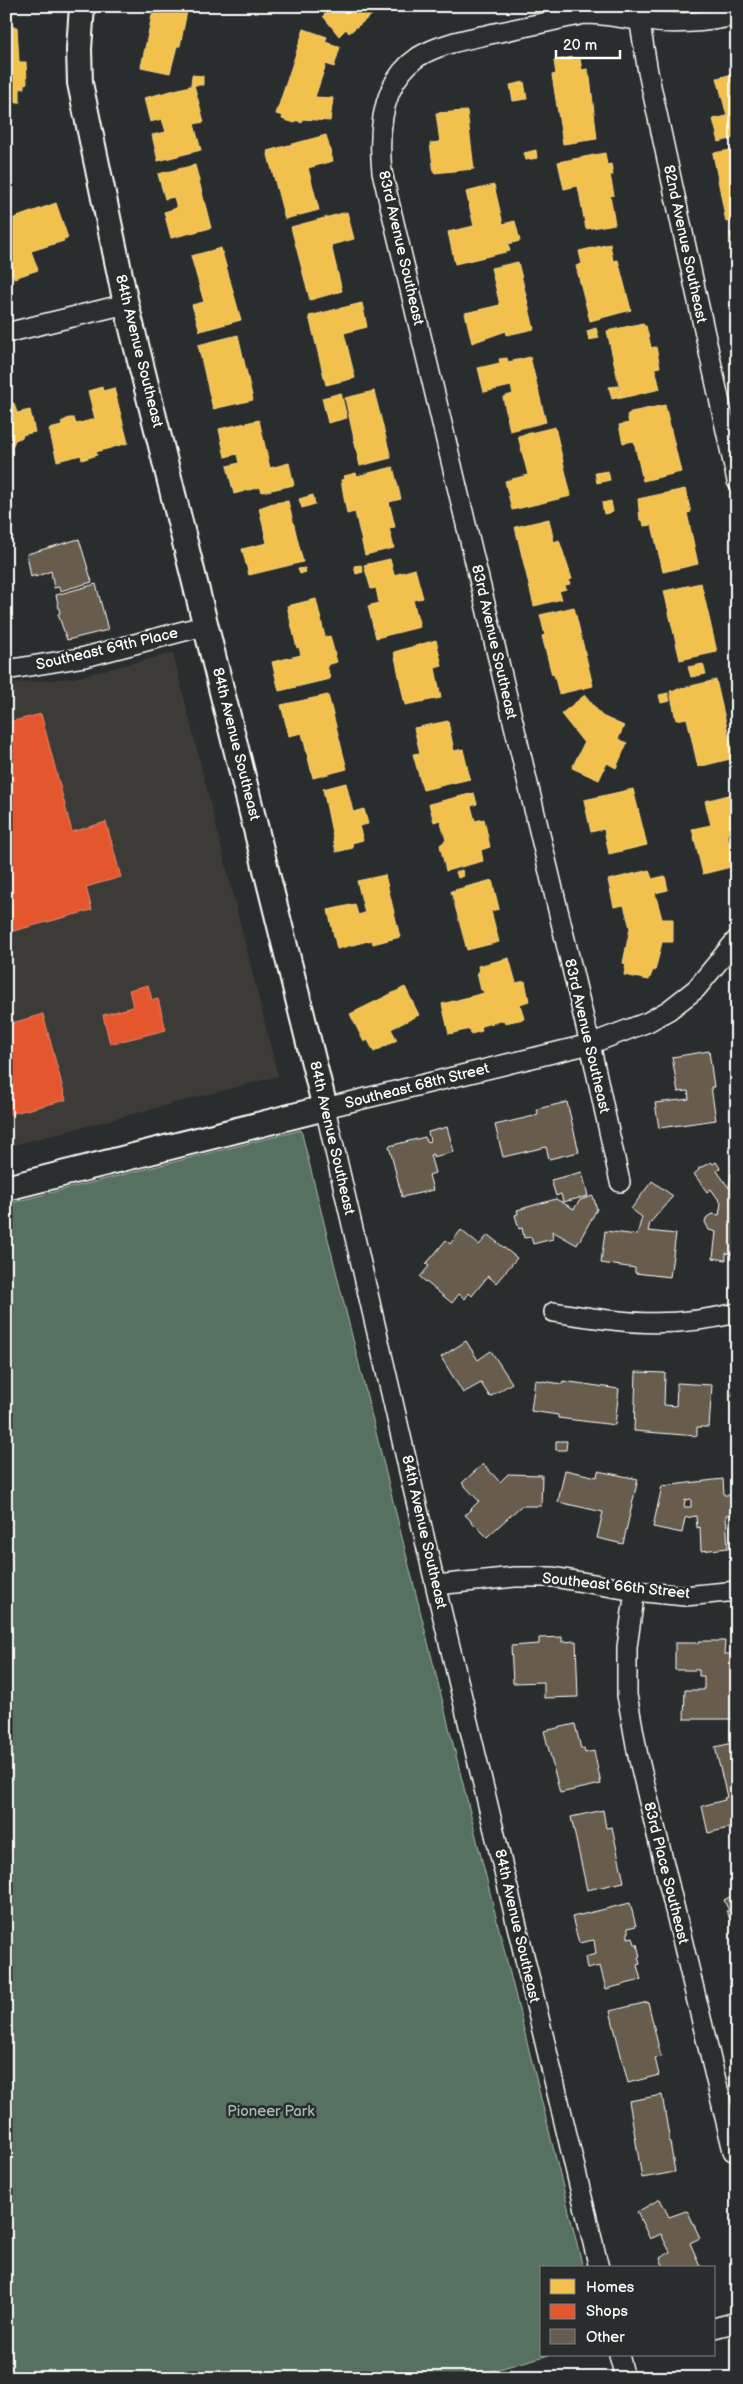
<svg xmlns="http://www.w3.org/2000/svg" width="743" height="2384" viewBox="0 0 743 2384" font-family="'Balsamiq Sans',sans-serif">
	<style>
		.built { fill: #3c3b38 }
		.green { fill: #567160; stroke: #aab8b0 }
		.homes { fill: #f2c14e; stroke: #f6d483 }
		.shops { fill: #e4572e; stroke: #ec896d }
		.building { fill: #675d4e; stroke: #fff; fill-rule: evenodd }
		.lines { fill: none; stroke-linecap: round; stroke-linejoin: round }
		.minor-casing { stroke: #fff; stroke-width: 22 }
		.tertiary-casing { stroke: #fff; stroke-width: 28 }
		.minor { stroke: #2a2d2e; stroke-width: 19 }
		.tertiary { stroke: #2a2d2e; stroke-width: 24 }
		.labels { text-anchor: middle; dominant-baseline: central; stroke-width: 5; stroke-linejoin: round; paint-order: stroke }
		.street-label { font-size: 15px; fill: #fff; stroke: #2a2d2e }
		.park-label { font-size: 15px; fill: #aab8b0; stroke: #2a2d2e }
	</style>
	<rect width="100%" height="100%" fill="#2a2d2e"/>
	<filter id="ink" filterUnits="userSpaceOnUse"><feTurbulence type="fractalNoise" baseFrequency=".02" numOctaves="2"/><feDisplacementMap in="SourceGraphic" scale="10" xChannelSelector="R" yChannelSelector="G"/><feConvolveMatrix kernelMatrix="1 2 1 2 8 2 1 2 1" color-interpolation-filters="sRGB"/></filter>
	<g filter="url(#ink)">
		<path class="built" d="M173,653l105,423 -272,71v-463l67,-6z"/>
		<path class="green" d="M301,1130l282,1138h-41v87h7l-82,23h-461v-1174z"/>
		<g class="homes">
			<path d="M154,6h34l-8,40h-3l-7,27 -29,-6z"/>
			<path d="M323,6h60l-34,27 -3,-4 -7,7 -16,-20 2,-2 -5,-6z"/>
			<path d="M6,27h11l2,35h7l1,21 -3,1v4l-4,1v13l-14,1z"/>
			<path d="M304,29l23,8 -2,5 15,5 -6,20 -8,-3 -11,33 18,1 -3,23 -27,-2 -1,4 -6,-3 -1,3 -13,-4 1,-3 -7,-2z"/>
			<path d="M573,57v3l7,-1 2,11 5,-1 3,8 7,62 -34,5 -11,-69 4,-1 -2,-13z"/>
			<path d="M737,73v64l-18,5 -6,-23 14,-3 -10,-38z"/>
			<path d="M192,75l11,1v9h-12z"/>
			<path d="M524,82l3,17 -14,2 -3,-16z"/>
			<path d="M194,85l10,37 -10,2 7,26 -43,11 -6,-26 14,-3 -4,-13 -12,3 -6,-24z"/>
			<path d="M467,111l7,58 -40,4 -4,-30 10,-1 -4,-29z"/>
			<path d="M326,135l7,26 -25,7 11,42 -34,9 -18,-68z"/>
			<path d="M737,149v71l-11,2 -13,-69z"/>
			<path d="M536,150l1,8 -11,2 -2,-7z"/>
			<path d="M605,153l2,12 4,-1 2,11h-3l4,20 -4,1 5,28 -29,5 -8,-43 -14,3 -6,-27z"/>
			<path d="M195,165l16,63 -40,10 -7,-26 13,-4 -3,-11 -9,2 -7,-25z"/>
			<path d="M494,185l9,39 12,-3 5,20 -12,3 2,7 -55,13 -7,-32 26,-6 -8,-34z"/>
			<path d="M56,203l12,35 -5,1 1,2 -33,10 7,19 -24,8 -8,-23v-34z"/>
			<path d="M347,212l7,27 -23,6 11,46 -32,9 -19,-73z"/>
			<path d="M735,232l2,1 -1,31 -6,-31z"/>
			<path d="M610,244l3,17 5,-1 13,50 -41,11 -14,-55 6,-2 -3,-13z"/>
			<path d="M221,248l20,72 -41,11 -8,-26 12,-3 -13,-46z"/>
			<path d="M518,262l16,67 -27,6 -1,-4 -34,12 -7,-30 35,-8 -9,-37z"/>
			<path d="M362,303l5,24 -23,6 11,45 -29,7 -17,-69z"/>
			<path d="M643,323l1,3h2l5,21 -2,1 7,-1 4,20 -5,1 5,21 -38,9 -15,-67z"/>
			<path d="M596,328l3,10 -10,2 -2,-9z"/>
			<path d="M238,335l15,65 -40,9 -15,-64z"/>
			<path d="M530,357l16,65 -36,9 -7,-34 10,-3 -2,-8 -27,6 -6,-24 22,-5 -1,-4 8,-1 1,4z"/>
			<path d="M618,386l3,11 -9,2 -3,-12z"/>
			<path d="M102,387l1,4 11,-3 14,55 -32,9 1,3 -15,5 -1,-5 -24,6 -8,-32 13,-3 -1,-4 8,-4h5l2,6 19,-5 -7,-28z"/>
			<path d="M374,391l17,67 -31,8 -15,-68z"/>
			<path d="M341,393l6,25 -19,5 -6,-25z"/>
			<path d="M14,403l3,10 13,-3 5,22 -13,3 1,2 -8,3 -2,5 -7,2v-42z"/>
			<path d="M665,405l16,67 -38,9 -9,-40 -11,2 -4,-18 10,-2 -2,-8 4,-3z"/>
			<path d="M259,420l11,48 19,-5 5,22 -32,7 -2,-5 -26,7 -7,-28 12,-3 -2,-9 -12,3 -6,-28z"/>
			<path d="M555,427l16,69 -59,14 -7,-29 23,-6 -10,-39z"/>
			<path d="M393,467l8,32 -12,3 6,25 -6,1 5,20 -29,7 -10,-43 -8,2 -6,-34 4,-1 -1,-3 12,-3 1,3z"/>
			<path d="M608,471l2,9 -13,3 -2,-10z"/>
			<path d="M685,489l6,23 -4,1 11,51 -35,8 -11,-47 -8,1 -1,-5 -3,-1 -2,-21z"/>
			<path d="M313,495l2,9 -13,4 -3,-9z"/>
			<path d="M288,501l15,61 -54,13 -7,-26 25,-6 -8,-35 14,-5z"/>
			<path d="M611,501l2,11 -9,2 -2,-11z"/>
			<path d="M549,519l5,23 5,-2 13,39 -3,1 1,4 -5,1 1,4 -7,2 3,8 -28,7 -19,-79z"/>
			<path d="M390,559l4,16 21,-6 8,29 -10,2 7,27 -44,11 -8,-32 11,-3 -3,-15 -5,1 -7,-24z"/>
			<path d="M361,565l2,7 -7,2 -2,-8z"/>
			<path d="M305,568l1,4 -6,2 -2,-5z"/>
			<path d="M701,583l16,69 -37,8 -16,-69z"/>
			<path d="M316,599l9,38 5,-1 7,26 -10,3 3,14 -51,12 -7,-29 29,-7 -2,-8 -2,1 -10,-42z"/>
			<path d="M574,607l19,79 -34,8 -5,-20 -2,1 -10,-39 3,-1 -5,-20z"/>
			<path d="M436,640l6,26 -7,2 6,30 -36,7 -11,-53z"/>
			<path d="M703,664l3,10 -15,3 -3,-10z"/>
			<path d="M716,680l18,78 -36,9 -11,-49 -11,2 -6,-29z"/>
			<path d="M668,693l2,8 -9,2 -2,-8z"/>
			<path d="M328,695l19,74 -34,9 -11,-45 -13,3 -8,-31z"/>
			<path d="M585,695l17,21 22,10 -6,13 9,4 -11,25 -9,-5 -8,17 -27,-12 12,-25 -23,-29z"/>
			<path d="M448,721l6,30 9,-2 7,30 -47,11 -10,-36 7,-1 -6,-25z"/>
			<path d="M346,783l7,29 11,-3 4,15 -9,2 4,14 -11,3 1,5 -17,4 -13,-63z"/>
			<path d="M633,789l14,56 -38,9 -5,-25 -13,3 -7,-32z"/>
			<path d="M474,793l3,11 -6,2 4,15 9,-2 6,28 -9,3 2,11 -37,10 -6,-26 6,-5 -6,-20 -6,2 -5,-18z"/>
			<path d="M737,793v40l-10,1 8,32 -32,8 -11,-45 19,-4 -6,-24z"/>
			<path d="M462,870l2,6 -6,2 -2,-6z"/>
			<path d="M649,870l3,9 13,-3 3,14 -13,3 7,26h11v23h-11l-7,29 -2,-1 -4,10 -25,-5 2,-11 -3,-1 7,-35 -6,-23 -10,2 -6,-27z"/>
			<path d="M385,875l15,62 -27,7 -1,-4 -35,9 -9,-39 27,-6 3,11 7,-2 -8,-32z"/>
			<path d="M492,880l7,29 -8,2 8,31 -32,8 -16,-59z"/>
			<path d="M509,958l7,25 9,-2 4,20 -9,3 4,15 -19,4 -1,-3 -23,6 1,5 -11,3 -1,-5 -21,5 -7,-30 42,-11 -1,-3h-2l-4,-17h2l-1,-7z"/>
			<path d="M405,987l14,28 -28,14 6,11 -23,12 -6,-12 -4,2 -14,-28z"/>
		</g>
		<g class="shops">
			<path d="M41,714l31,118 34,-10 15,55 -35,10 6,23 -86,23v-210z"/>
			<path d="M148,985l4,15 6,-1 8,31 -56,14 -7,-29 30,-8 -4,-17z"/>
			<path d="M43,1014l23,86 -60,15v-84l6,-8z"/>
		</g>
		<g class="building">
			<path d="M79,539l13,43 -32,9 -1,-4 -5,1 -3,-17 -16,6v-2l-4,2 -4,-23z"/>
			<path d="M96,584l12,46 -41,10 -9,-26 2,-1 -4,-18z"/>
			<path d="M709,1051l5,36h-3l5,33 -57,8 -4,-25 34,-4 -1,-8 -10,1 -6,-35z"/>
			<path d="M567,1102l12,50 -30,7 -3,-12 -43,10 -8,-32 43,-10 -1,-6z"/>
			<path d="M447,1127l7,25 -21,5v-3l-3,1 5,18 -6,2 4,15 -31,7 -13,-51 36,-9 2,5 3,-1 -2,-9z"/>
			<path d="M711,1162l2,2 3,-2 4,6 -3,3 12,17 2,-14 6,1v80l-11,-2v7l-13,-2 3,-26 -7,-2 -4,-8 2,-5 5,-3 7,1 2,-12 -10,-14 -4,3 -13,-18 5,-4 -1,-1z"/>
			<path d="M582,1172l6,24 -25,6 -2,-8 -5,2 -5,-16z"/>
			<path d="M652,1181l21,15 -23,27 -2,8 28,3 -6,43 -35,-4v-5l-34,-5 4,-32 32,4 5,-18 -11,-8z"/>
			<path d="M593,1196l4,13 -20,36 -25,-14 1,8 -20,5 -2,-7 -7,1 -2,-10 -3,1 -4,-14 3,-1 -1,-4 39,-11 18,10 6,-9z"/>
			<path d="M461,1230l18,15 9,-10 29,23 -21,25 -8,-7 -16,20 -3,-3 -4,6 -6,-5 -7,9 -32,-26 9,-11 -3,-2 20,-24 4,4z"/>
			<path d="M466,1341l12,19 13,-9 21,32 -22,14 -9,-14 -18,10 -22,-36z"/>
			<path d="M636,1372l29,1 -1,32 12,1 1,-23 35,2 -3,42h-12v9l-63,-5z"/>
			<path d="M737,1379v18l-5,-1z"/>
			<path d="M535,1380l28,4v-3l56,8 -4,36 -57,-7v-3l-27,-4z"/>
			<path d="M556,1441h11l-1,9h-10z"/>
			<path d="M483,1464l17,18 8,-8 34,1 -1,31h-20l-34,31 -22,-22 14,-14 -17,-18z"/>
			<path d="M565,1470l32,7 1,-6 40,8 -15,65 -26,-6 6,-26 -45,-10z"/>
			<path d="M723,1479l1,16h8l1,19 -7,1 2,33 -27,3 -1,-24 -3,1 -1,-12 -11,2 -3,15 -29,-6 9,-41zM691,1499v8h-7l1,-7z"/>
			<path d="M562,1637v5l14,-1 2,56 -34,1v-16l-31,1 -2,-37 28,-2v-6z"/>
			<path d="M699,1641h26l-1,13h13v65h-53l1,-29h19v-14h-5v-6h-24v-27h24z"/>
			<path d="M575,1724l6,25h3l1,4 9,-2 7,33 -41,9 -16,-62z"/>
			<path d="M737,1742v84l-29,7 -6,-27 23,-6 -1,-2 3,-1 -12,-50z"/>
			<path d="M603,1810l3,18 6,-1 12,55 -37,8 -16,-73z"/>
			<path d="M737,1893v33l-2,1 -9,-16h3l-5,-11z"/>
			<path d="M630,1903l6,23 -8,2v10l5,-1 2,7h2l3,13h-2l2,7 -3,1 4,15 -35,9 -6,-23 -13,3 -2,-12 11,-3 -2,-14 -15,3 -7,-26z"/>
			<path d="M648,2002l13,55 -6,1 4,17 -31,8 -18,-72z"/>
			<path d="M662,2095l13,77 -33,6 -13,-77z"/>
			<path d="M660,2199l9,18 17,-6 2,1 12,26 -10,5 11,25h-37l-4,-10 10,-6 -9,-18 -11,5 -13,-27z"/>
			<path d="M737,2239v11l-5,-9z"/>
		</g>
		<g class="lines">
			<defs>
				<g id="minor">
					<path d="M637,6l11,66 89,409"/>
					<path d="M6,333l120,-29"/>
					<path d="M6,670l79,-13 122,-32"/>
					<path d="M620,1182l-30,-138 -208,-872c-4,-40 -1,-90 36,-115 23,-14 51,-18 77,-24 30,-6 60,-13 90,-19 19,0 35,4 54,6 31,5 67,3 98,-5"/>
					<path d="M554,1312c67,11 115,17 183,1"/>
					<path d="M436,1585l79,-8h38l82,14 50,5 52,-5"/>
					<path d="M635,1591l-8,56v48l11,61 95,395h4"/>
					<path d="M599,2268l-159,-663 -115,-497 265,-64 58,-22 21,-12 27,-21 41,-50"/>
					<path d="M714,2328l23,-6"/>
					<path d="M619,2355l6,23"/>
				</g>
				<path id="tertiary" d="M6,1188l319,-80 -199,-804 -46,-221 -1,-34 3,-43"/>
			</defs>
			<use href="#minor" class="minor-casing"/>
			<use href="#tertiary" class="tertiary-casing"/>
			<use href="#minor" class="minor"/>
			<use href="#tertiary" class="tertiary"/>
		</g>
	</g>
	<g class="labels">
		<g class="street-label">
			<text transform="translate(685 244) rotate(78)">82nd Avenue Southeast</text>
			<text transform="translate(401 248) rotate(77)">83rd Avenue Southeast</text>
			<text transform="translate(139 351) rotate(76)">84th Avenue Southeast</text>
			<text transform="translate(494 642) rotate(77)">83rd Avenue Southeast</text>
			<text transform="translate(107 649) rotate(-13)">Southeast 69th Place</text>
			<text transform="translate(236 744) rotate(76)">84th Avenue Southeast</text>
			<text transform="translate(587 1036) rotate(77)">83rd Avenue Southeast</text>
			<text transform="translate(417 1086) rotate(-14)">Southeast 68th Street</text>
			<text transform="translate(332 1138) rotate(77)">84th Avenue Southeast</text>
			<text transform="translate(424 1532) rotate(77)">84th Avenue Southeast</text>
			<text transform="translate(616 1586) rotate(6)">Southeast 66th Street</text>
			<text transform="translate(666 1873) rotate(76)">83rd Place Southeast</text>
			<text transform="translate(517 1926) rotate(77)">84th Avenue Southeast</text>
		</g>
		<g class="park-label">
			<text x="271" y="2111">Pioneer Park</text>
		</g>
	</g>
	<rect width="743" height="2384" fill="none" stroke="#2a2d2e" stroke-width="25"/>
	<rect x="12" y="12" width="718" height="2359" fill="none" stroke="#fff" stroke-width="2" filter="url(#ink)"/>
	<rect x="540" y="2266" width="175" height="90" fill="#2a2d2e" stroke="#7f8182"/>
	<rect x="550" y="2279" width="25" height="15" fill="#f2c14e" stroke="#7f8182"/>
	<text x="586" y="2292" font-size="15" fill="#ffffff">Homes</text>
	<rect x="550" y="2304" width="25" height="15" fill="#e4572e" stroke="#7f8182"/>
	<text x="586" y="2316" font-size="15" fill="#ffffff">Shops</text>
	<rect x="550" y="2329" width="25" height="15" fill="#675d4e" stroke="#7f8182"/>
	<text x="586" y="2342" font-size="15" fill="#ffffff">Other</text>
	<path d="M556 50v8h64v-8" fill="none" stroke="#ffffff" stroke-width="2.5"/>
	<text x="563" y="50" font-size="15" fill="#ffffff" stroke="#2a2d2e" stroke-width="4" paint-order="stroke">20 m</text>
</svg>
